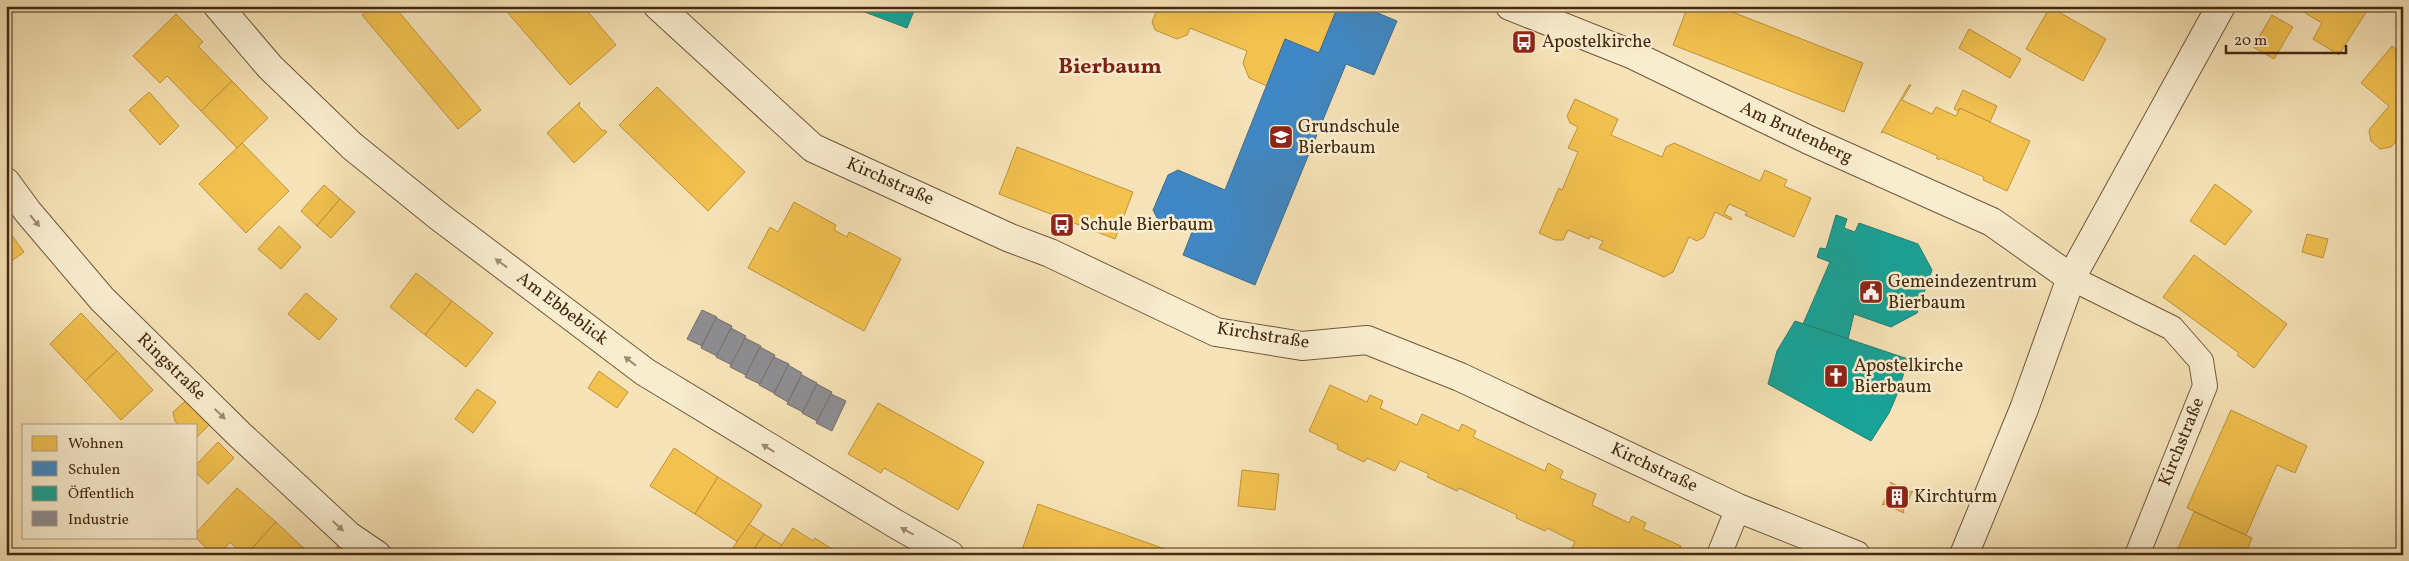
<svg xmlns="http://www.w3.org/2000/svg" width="2409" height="561" viewBox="0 0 2409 561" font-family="Vollkorn,serif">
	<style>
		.homes { fill: #f2c14e; stroke: #be933c }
		.schools { fill: #3f88c5; stroke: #406c8f }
		.public { fill: #17a398; stroke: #247e70 }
		.industry { fill: #8d8d92; stroke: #776f6b }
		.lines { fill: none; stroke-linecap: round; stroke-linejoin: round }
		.service-casing { stroke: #70583a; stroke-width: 26 }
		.minor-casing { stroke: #70583a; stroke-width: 30 }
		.service { stroke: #f9edd0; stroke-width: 24 }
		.minor { stroke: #f9edd0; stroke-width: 28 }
		.oneway { fill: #9e8b70 }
		.labels { text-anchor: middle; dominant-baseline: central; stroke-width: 5; stroke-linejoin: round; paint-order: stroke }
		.poi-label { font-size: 18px; fill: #442911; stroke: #f9edd0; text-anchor: start }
		.street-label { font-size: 18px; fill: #442911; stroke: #f9edd0 }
		.district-label { font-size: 22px; font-weight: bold; fill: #7a1f14; stroke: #f9edd0 }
	</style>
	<rect width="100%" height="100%" fill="#f6e3b7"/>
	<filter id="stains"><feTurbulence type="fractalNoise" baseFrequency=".004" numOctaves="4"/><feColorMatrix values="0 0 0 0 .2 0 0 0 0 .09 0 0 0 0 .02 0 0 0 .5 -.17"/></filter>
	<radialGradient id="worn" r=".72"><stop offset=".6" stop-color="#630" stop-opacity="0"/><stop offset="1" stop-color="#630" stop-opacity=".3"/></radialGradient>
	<g class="homes">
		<path d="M373,6h21l87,104 -23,19 -96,-114z"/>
		<path d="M502,6h81l33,39 -46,40z"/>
		<path d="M1143,6h195l-19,47 -34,-14 -18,47 -18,-8 -6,-15 4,-12 -57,-23 -3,7 -10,4 -22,-9 -3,-8 4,-10z"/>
		<path d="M1688,6h29l146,57 -19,49 -171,-67z"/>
		<path d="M2370,6l-31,49 -26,-16 9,-16 -27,-16z"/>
		<path d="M2050,7l56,32 -23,42 -57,-32z"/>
		<path d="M176,14l27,28 -5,4 34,35 -31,30 -34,-35 -7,7 -27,-27z"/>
		<path d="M2272,15l21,12 -19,32 -21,-12z"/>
		<path d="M1969,29l52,30 -11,19 -51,-30z"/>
		<path d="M2392,46l11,9v79l-12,13 -11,2 -9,-8 -2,-11 20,-24 -28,-23z"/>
		<path d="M232,81l36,37 -31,30 -36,-37z"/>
		<path d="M1909,85h2l-9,15 30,14 4,-7 20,9 4,-8 70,33 -23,50 -24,-11 1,-3 -44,-19 -1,2 -3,-2 2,-2 -55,-24 -2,1z"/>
		<path d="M657,87l88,85 -37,39 -89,-86z"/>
		<path d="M1963,90l34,16 -7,16 -30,-14 -2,3 -4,-2z"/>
		<path d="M149,92l30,34 -19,19 -31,-35z"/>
		<path d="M1575,99l43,20 -7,16 51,22 4,-10 8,-4 86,38 5,-11 22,10 -3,6 27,12 -17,39 -49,-22 2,-3 -18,-8 -5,10 8,4 -1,2 -16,-8 -11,25 -7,4 -8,-4 -16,35 -9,5 -65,-29 4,-7 -13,-5 -1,3 -21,-9 -5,10h-8l-16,-7 20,-45 3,2 16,-38 -10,-4 10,-21 -8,-4 -3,-7z"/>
		<path d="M580,102l-1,4 24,25 2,-1 2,2 -33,31 -27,-30z"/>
		<path d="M242,143l47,48 -43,42 -47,-49z"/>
		<path d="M1017,147l116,45 -18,47 -116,-45z"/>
		<path d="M2215,184l37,27 -27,34 -35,-24z"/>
		<path d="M324,185l16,14 -23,27 -16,-15z"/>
		<path d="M340,199l15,13 -24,26 -14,-12z"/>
		<path d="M794,202l42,23 -2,5 13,7 2,-5 52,27 -37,72 -116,-63 22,-41 8,5z"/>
		<path d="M279,226l22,21 -20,22 -23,-20z"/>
		<path d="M6,227l18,25 -18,13z"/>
		<path d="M2307,234l21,5 -5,19 -21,-6z"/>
		<path d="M2194,255l93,69 -33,44 -17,-13 2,-2 -76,-56z"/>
		<path d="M416,273l36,28 -27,34 -35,-28z"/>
		<path d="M306,293l31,26 -18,21 -31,-26z"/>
		<path d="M452,301l41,32 -27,34 -41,-32z"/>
		<path d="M81,313l36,38 -32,30 -35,-37z"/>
		<path d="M117,351l36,39 -32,30 -36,-39z"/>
		<path d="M599,371l29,21 -11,16 -29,-20z"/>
		<path d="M1330,385l37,17 3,-7 13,6 -3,7 37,17 5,-11 37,17 3,-7 14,7 -3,6 72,34 3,-8 15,8 -3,7 36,16 -4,11 37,18 3,-7 14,7 -3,6 38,17 -4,9h-101l-6,-3 5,-10 -28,-14 -2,3 -29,-13 1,-3 -58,-27 -2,3 -30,-14 2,-3 -29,-13 -5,10 -28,-13 -3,4 -27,-13 1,-4 -29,-14z"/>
		<path d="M477,389l19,13 -23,31 -18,-14z"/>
		<path d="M192,395l23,24 -19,19v-13h-18l-3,-4 -2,-9z"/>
		<path d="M878,403l106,59 -26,48 -74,-42 -3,5 -33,-19z"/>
		<path d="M2231,410l76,36 -12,27 -18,-8 -31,70 -59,-27z"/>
		<path d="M218,442l16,16 -26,26 -12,-11v-8z"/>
		<path d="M674,448l44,29 -23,37 -45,-28z"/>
		<path d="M1242,470l37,4 -4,36 -37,-4z"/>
		<path d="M718,477l44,28 -24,37 -43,-28z"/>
		<path d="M1890,482l20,10 3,-1 -10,19 1,3 -19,-9 -3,1 10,-20z"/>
		<path d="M237,488l39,34 -30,33h-3l-13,-13 -11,13h-5l-19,-18 1,-4z"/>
		<path d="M1038,504l127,45 -1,6 -143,-2z"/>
		<path d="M2194,512l58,26 -7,17h-70z"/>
		<path d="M276,522l35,33h-65z"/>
		<path d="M749,524l15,10 -14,21h-15l-5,-3z"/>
		<path d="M793,528l20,13 2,-3 17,11 -1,3 4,3h-60z"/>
		<path d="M764,534l18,11 -7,10h-25z"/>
		<path d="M338,545l10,10h-18z"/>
	</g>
	<path class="schools" d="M1338,6h23l36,15 -23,54 -28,-11 -91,221 -72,-30 9,-23 -35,-14 -4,-8 15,-35 10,-5 47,20 60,-151 34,14z"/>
	<g class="public">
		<path d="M849,6h67l-9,22z"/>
		<path d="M1836,215l11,4 -3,9 11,4 4,-9 59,21 14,26 -15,43 -26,14 -37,-13 -6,25 -45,-15 27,-62 -13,-5 3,-9 6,1z"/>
		<path d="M1795,321l113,38 -10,33 -9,21 -18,28 -103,-57 9,-33z"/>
	</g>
	<g class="industry">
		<path d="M702,310l15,7 -15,29 -15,-7z"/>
		<path d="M716,318l16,8 -15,30 -16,-8z"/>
		<path d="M731,328l15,8 -14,29 -16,-8z"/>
		<path d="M745,338l16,8 -15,29 -16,-8z"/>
		<path d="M760,347l15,8 -15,29 -15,-7z"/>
		<path d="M774,357l15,7 -15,29 -15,-8z"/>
		<path d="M788,365l14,8 -14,29 -14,-8z"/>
		<path d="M802,375l15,8 -14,29 -16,-8z"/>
		<path d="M817,384l15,8 -15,29 -15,-8z"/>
		<path d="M831,394l15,7 -14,30 -16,-8z"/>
	</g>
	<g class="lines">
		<defs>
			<g id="service">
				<path d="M2071,278l101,50 29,33 4,25 -68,169"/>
				<path d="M1719,555l19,-47"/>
			</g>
			<g id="minor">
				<path d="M218,6l52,61 82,79 89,72 204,154 249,151 56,32"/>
				<path d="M658,6l155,142 197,90 40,15 166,79 86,14 65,-6 93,37 278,131 118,47"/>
				<path d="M1510,6l121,48 178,86 183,82 79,56"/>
				<path d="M6,182l22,30 74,87 137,135 110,102 28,19"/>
				<path d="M1964,555l60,-146 47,-131 150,-272"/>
			</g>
		</defs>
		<use href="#service" class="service-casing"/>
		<use href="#minor" class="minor-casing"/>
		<use href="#service" class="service"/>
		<use href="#minor" class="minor"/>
	</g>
	<defs><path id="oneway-solid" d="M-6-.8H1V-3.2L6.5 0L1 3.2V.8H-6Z" transform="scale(1.25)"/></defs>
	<g class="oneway">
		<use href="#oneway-solid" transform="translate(35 221) rotate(50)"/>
		<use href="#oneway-solid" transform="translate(501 263) rotate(-144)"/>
		<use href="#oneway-solid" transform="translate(630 361) rotate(-142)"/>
		<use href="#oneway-solid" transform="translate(220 414) rotate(44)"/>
		<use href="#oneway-solid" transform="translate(768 448) rotate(-149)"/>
		<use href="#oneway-solid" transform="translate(338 526) rotate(43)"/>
		<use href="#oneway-solid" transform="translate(907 531) rotate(-151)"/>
	</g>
	<defs>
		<symbol id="bus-square" viewBox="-11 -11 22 22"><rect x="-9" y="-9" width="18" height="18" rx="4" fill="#8f2418" stroke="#f9edd0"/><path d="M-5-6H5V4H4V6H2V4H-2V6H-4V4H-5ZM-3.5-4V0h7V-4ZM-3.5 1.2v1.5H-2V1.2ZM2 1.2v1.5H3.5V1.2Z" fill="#fff"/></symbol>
		<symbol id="school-square" viewBox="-11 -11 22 22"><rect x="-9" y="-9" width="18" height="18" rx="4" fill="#8f2418" stroke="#f9edd0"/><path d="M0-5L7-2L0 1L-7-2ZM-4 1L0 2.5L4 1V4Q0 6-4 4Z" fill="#fff"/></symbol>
		<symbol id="civic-square" viewBox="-11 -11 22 22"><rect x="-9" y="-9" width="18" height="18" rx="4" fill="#8f2418" stroke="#f9edd0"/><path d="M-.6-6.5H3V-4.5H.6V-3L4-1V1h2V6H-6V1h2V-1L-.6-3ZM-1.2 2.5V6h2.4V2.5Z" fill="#fff"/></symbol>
		<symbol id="church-square" viewBox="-11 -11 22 22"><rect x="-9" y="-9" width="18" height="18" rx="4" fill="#8f2418" stroke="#f9edd0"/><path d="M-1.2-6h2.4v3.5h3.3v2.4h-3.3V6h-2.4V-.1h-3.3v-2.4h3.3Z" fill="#fff"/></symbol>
		<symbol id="building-square" viewBox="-11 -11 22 22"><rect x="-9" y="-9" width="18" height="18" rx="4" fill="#8f2418" stroke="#f9edd0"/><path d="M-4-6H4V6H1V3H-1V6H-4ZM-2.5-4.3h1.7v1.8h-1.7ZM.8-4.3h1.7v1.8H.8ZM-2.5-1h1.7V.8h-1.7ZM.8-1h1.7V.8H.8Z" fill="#fff"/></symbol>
	</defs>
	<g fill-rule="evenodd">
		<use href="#bus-square" x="1510" y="28" width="28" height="28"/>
		<use href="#school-square" x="1267" y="123" width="28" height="28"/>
		<use href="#bus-square" x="1048" y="211" width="28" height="28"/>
		<use href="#civic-square" x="1857" y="278" width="28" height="28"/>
		<use href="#church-square" x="1822" y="362" width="28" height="28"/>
		<use href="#building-square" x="1883" y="483" width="28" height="28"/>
	</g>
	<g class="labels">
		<g class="poi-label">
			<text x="1542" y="42">Apostelkirche</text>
			<text x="1298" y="127">Grundschule<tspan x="1298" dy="21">Bierbaum</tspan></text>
			<text x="1080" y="225">Schule Bierbaum</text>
			<text x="1888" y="282">Gemeindezentrum<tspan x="1888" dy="21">Bierbaum</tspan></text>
			<text x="1854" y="366">Apostelkirche<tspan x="1854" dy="21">Bierbaum</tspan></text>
			<text x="1914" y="497">Kirchturm</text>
		</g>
		<g class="street-label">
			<text transform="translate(1796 133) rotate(25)">Am Brutenberg</text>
			<text transform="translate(890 182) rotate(24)">Kirchstraße</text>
			<text transform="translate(562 309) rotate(37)">Am Ebbeblick</text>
			<text transform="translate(1263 336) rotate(9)">Kirchstraße</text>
			<text transform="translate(171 367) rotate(44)">Ringstraße</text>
			<text transform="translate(2182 442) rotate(-68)">Kirchstraße</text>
			<text transform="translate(1654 468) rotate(25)">Kirchstraße</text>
		</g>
		<g class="district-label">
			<text x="1110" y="67">Bierbaum</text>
		</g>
	</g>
	<rect width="2409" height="561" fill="none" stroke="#f6e3b7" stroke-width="25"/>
	<rect x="8" y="8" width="2394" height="546" fill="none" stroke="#442911" stroke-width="2.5"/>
	<rect x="12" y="12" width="2384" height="536" fill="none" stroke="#442911"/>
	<rect x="22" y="424" width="175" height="115" fill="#f9edd0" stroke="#b19f84"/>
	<rect x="32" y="436" width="25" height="15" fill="#f2c14e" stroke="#b19f84"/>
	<text x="68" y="448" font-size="15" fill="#442911">Wohnen</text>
	<rect x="32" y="461" width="25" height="15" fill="#3f88c5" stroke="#b19f84"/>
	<text x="68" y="474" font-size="15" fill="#442911">Schulen</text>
	<rect x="32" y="486" width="25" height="15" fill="#17a398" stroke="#b19f84"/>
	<text x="68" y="498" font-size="15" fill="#442911">Öffentlich</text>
	<rect x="32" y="511" width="25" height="15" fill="#8d8d92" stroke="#b19f84"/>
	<text x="68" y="524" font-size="15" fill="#442911">Industrie</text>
	<path d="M2226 45v8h120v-8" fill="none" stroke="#442911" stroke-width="2.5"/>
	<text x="2234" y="45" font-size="15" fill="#442911" stroke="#f9edd0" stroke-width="4" paint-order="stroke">20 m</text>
	<rect width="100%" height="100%" filter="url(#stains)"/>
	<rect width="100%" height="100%" fill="url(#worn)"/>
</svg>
